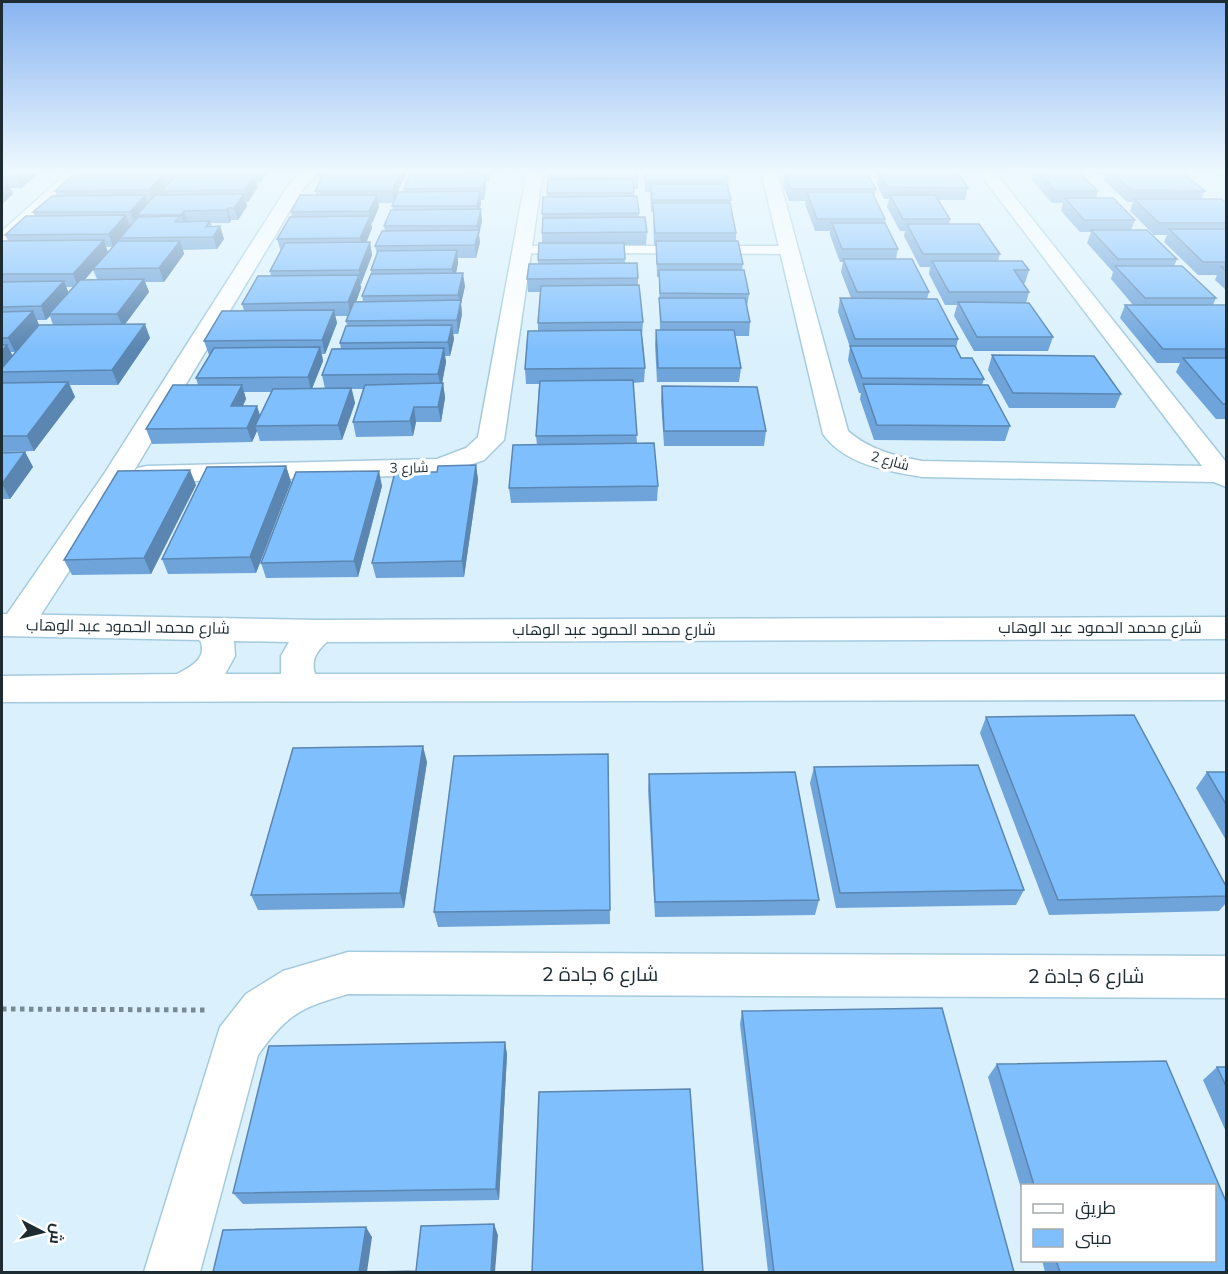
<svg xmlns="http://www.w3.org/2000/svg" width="1228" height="1274" viewBox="0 0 1228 1274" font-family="'Nunito Sans',Cairo,sans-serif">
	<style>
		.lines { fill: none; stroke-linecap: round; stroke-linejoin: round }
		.lane-casing { stroke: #a5cade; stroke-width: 3 }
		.street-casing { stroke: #a5cade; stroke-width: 3 }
		.secondary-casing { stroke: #a5cade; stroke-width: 3 }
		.path { stroke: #778a93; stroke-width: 5; stroke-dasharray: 4.5 4.5; stroke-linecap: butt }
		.lane { fill: #fff; fill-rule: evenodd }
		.street { fill: #fff; fill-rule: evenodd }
		.secondary { fill: #fff; fill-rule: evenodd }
		.wall { fill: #6ea4da; fill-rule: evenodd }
		.shaded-wall { fill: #5a86b1 }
		.building { fill: #80bffd; stroke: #5a86b1; stroke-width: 1.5 }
		.labels { text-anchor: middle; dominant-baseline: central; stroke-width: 6; stroke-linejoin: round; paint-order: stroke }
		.far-street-label { font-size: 14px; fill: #1d2c33; stroke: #fff }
		.street-label { font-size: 16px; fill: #1d2c33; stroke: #fff }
		.near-street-label { font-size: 20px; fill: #1d2c33; stroke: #fff }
	</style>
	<rect width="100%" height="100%" fill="#daf1fd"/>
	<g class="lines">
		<defs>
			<g id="lane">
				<path d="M522,246h45l6,4 -6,4 -49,-1v-6z"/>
				<path d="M598,246h192l6,4 -6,4 -196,-1v-6z"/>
			</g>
			<g id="street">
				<path d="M69,171h17l-77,73 -7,2v-15z"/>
				<path d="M302,171h17l-16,18 -171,285 -103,159 -12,3 -12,-3 -3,-9 3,-7 99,-143 184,-288z"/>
				<path d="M527,171h16l-39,269 -20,20 -44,15 -293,7 -10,-2 -4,-6 4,-6 10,-2 290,-7 29,-11 12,-11z"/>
				<path d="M761,171h16l71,260c22,19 46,25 74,30l280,5 -224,-295h16l232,291v25l-12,-5 -292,-5c-34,-6 -77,-12 -99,-43z"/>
				<path d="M1216,171h10v6l-8,-3z"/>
				<path d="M348,952l878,4v42l-878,-4c-48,14 -61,20 -90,61l-58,217h-56l76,-245 26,-33 37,-23z"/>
			</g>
			<path id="secondary" d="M2,614l317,6 907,-3v22l-899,3c-11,10 -16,18 -12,32h911v26l-1224,2v-26l175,-2c14,-7 31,-16 23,-34l-198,-4zM234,641l55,1 -8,14v18h-56l10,-18z"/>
		</defs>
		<use href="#lane" class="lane-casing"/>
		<use href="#street" class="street-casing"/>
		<use href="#secondary" class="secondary-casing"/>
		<path class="path" d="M2,1009l205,1"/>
		<use href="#lane" class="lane"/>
		<use href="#street" class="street"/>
		<use href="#secondary" class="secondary"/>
	</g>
	<g class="wall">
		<path d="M2,171h40l-21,17h-11l3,6 -11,10z"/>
		<path d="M85,171h65l-4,4h5l-1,-3 119,-1 -9,12h-3l1,4 -10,15h-2l1,4 -9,14h-7l-1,3h-19l1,4 8,-1 4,13 -7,10 -34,1 1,4 -20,28h-19l4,10 -24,32 25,14 -32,47h-48l5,12 -41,54 -32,1v-69h1l-1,-4v-138h6l-3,-6 30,-19 -2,-4 24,-16 -2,-5 29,-15 -1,-4zM106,247h7l-5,5zM93,270l4,9 -12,1zM66,287h7l-5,5zM50,316l3,9 -41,30 -1,-3h4l24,-27 -2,-5h9z"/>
		<path d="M317,171h90l-4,10h-2v3l-3,8h7l-1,-3 9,-15v-3h77l-1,11h-3l-2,18h-3l-1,9 2,12 -3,14 1,7 -4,16h-18v5l-2,10 9,13 -4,18 1,10 -4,20h-5l1,5 -4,17h-5l1,6 -4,22 1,-1 2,15 -4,24h-25l-3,14 -57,1 -3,-15 10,-33h-11l3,14 -13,37 -82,1 -3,-10 -5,11 -100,2 -6,-15 52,-44 -2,-7 14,-23h-1l-5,-14 40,-30 -2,-7 29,-28 -1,-5 11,-19 -4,-13 15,-22 -1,-5 25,-17 -1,-4 5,-9zM378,203h16l-2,3 1,4 -9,16 1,5 -10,15 2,8 -6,16v4l-9,22 1,5 -7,1 5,-14 -1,-4h1l11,-29 -2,-13h-4l6,-14 -1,-4 8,-17zM335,316h13l-2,5 1,5 -7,17 1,6 -19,26 3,14h-13l11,-28 -1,-7h3l12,-31zM244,392h27l-11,24 -17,-10 3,-7z"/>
		<path d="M549,171l89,6v12h-4v7l5,17v4l8,15 -1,13h-22l1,18 13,15v7l5,37 -1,14 3,32 -1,14 -11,1 4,61 21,42 -1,15 -146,2 -2,-15 28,-43 -1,-9 3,-52h-13l-1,-15 13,-38v-8l2,-31h-12l-1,-13 11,-15v-4l4,-17v-29l5,-17z"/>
		<path d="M644,171l84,10 -1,3 4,16 -1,6 6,27v8l7,23 -1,6 7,24 -2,13 3,15 -1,14h-14l6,32 -2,14h-82l-2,-38 1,-14h4l-1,-53h-2l-1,-31h-2l-1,-34h-2l-1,-20h-5z"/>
		<path d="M784,171h81v2l11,16 -2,8 11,22v4l13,26 -2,10 33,33 -2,7 31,40 -2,9 5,10 23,21 -2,6 28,41 -5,15 -131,-1 -14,-41 1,-6h-2l-11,-33 2,-13 -12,-35 2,-14h11l-10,-26 2,-10h-3l-10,-27v-4h-15l-10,-27 1,-3h-17l-6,-16 2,-12z"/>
		<path d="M874,171h84v2l10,15 -3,12h-27l12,19 -1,5 51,30 -2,7 31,9 -4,13h-2l6,9 -3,11 27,34 -5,14h-74l-20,-35 3,-11h-12l-16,-31 1,-7h-10l-16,-31 1,-5h-5l-13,-24 2,-8h-5l-7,-14 1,-7z"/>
		<path d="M1004,171h73l21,20 -2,7 39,22 -4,10 46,29 -3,7 42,32 -3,7h14v114h-11l-40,-47 4,-9h-23l-37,-45 5,-13h8l-22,-26 2,-7 -26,-29 4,-11h-11l-19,-21 2,-8h-11l-21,-24 2,-5h-26z"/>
		<path d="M1087,171h93l25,20 -4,8 26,4v88l-12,-11 2,-5h-19l-34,-33 3,-7h-13l-24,-24 3,-9h-6l-24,-23 2,-4h-14z"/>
		<path d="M992,355l129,39 -6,14h-106l-21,-38z"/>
		<path d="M662,386l104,45 -2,15h-100l-3,-45z"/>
		<path d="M25,452l8,15 -23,32h-8v-46z"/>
		<path d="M476,465l2,15 -14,97 -88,1 -4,-15 65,-91z"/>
		<path d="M286,466l5,16 -35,91 -88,1 -6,-15z"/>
		<path d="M196,485l-45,89 -79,1 -8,-15z"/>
		<path d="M382,486l-24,91 -92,1 -5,-15z"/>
		<path d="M986,717l241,171v14l-8,9 -170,4 -69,-182z"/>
		<path d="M608,754l2,170 -172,3 -4,-15z"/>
		<path d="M427,762l-23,146 -146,2 -7,-15z"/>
		<path d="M814,767l210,123 -8,15 -180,3 -26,-125z"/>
		<path d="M1207,772h20v70l-31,-54z"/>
		<path d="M649,774l170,126 -4,15 -160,2 -7,-127z"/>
		<path d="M742,1011l272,261h-246l-28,-248z"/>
		<path d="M505,1042l2,13 -8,145 -256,4 -10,-11z"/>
		<path d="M1166,1061l61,143v68h-182l-3,-12h173v-75h-192v10l-35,-118 9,-13z"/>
		<path d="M1217,1067h10v67l-24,-54z"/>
	</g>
	<g class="shaded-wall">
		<path d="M23,171h19l-21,17 -5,-11z"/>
		<path d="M135,171h15l-12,13 -4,-12z"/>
		<path d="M201,171h13l-7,1 2,5 -5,6z"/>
		<path d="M258,171h11l-9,12 -3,-11z"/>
		<path d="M401,171h6l-4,10z"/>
		<path d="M488,171h2l-1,11z"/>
		<path d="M400,172l1,12 -7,19 -2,-12z"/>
		<path d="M485,173l1,12 -2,15 -1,-12z"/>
		<path d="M163,175l3,12 -13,15 -4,-12z"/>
		<path d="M255,175l3,12 -10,15 -3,-12z"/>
		<path d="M8,183l5,11 -11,10v-16z"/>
		<path d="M480,191l1,13 -3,14 -1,-12z"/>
		<path d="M244,194l3,12 -9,14 -4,-12z"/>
		<path d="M145,195l4,12 -12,8 1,4 -4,5 -4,-12z"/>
		<path d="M377,195l2,12 -7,17 -3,-13z"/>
		<path d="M228,208l3,12 -1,3 -4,-13z"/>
		<path d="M481,209l1,12 -3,14 1,7 -4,16 -1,-13 3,-13 -1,-6z"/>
		<path d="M184,211l4,12 -3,4 -4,-12z"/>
		<path d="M126,215l4,13 -10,10v1l-7,8 -4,-13z"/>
		<path d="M370,216l2,12 -9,23 -3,-13z"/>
		<path d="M220,226l4,13 -7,10 -4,-12z"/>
		<path d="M104,240l4,13 -30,34 -5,-13z"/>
		<path d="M180,241l4,13 -20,28 -5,-14z"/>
		<path d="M370,242l2,13 -11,29 -2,-14z"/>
		<path d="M457,250l1,13 -4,20 -2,-14z"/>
		<path d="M463,273l2,13 -4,18 1,10 -4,20 -1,-14 3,-15 -2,-10z"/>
		<path d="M359,275l2,13 -10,28 -3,-14z"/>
		<path d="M144,279l5,13 -26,35 -6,-13z"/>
		<path d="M64,281l5,13 -20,20 1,2 -4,4 -5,-14z"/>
		<path d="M334,310l3,13 -12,31 -3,-14z"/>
		<path d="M33,311l6,14 -24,27 -7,-14z"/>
		<path d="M145,324l5,14 -32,47 -6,-15z"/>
		<path d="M452,325l2,14 -4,17 -2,-14z"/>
		<path d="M7,345l7,14 -12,13v-21z"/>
		<path d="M320,347l3,14 -12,30 -3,-14z"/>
		<path d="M444,348l2,14 -5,26 -3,-14z"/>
		<path d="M68,382l7,15 -41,54 -7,-15z"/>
		<path d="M443,383l2,15 -4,24 -3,-15z"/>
		<path d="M242,385l4,14 -11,22 -4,-15z"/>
		<path d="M351,388l4,15 -13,37 -4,-15z"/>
		<path d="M257,406l5,15 -7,5 2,5 -5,11 -5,-14z"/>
		<path d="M414,407l2,15 -3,14 -3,-15z"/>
		<path d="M25,452l8,15 -23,32 -8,-15z"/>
		<path d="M476,465l2,15 -14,97 -2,-16z"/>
		<path d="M286,466l5,16 -35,91 -6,-16z"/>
		<path d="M190,470l6,15 -45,89 -7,-16z"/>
		<path d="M379,471l3,15 -24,91 -4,-16z"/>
		<path d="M423,746l4,16 -23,146 -4,-15z"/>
		<path d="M505,1042l2,13 -8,145 -3,-11z"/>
		<path d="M494,1224l4,11 -3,37h-4z"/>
		<path d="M366,1227l6,10 -5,35h-8z"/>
	</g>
	<g class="building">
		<path d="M2,171h21l-7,6h-14z"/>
		<path d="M85,171h50l-1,1h-51z"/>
		<path d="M151,171h50l-51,1z"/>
		<path d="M208,171h50l-1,1h-50z"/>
		<path d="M549,171h88l1,6 -90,1z"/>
		<path d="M645,171h80l3,10h-83z"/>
		<path d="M1037,171h40l21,20h-42z"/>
		<path d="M1110,171h70l25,20 -74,-1z"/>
		<path d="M400,172l-8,19h-77l10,-18z"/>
		<path d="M485,173l-2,15 -79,1 6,-15z"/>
		<path d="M785,173h82l9,16h-86z"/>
		<path d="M879,173h79l10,15 -81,-1z"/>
		<path d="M163,175l-14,15 -94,1 17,-15z"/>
		<path d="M255,175l-10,15 -83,1 13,-15z"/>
		<path d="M633,179l1,14h-87l1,-13z"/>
		<path d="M2,182l6,1 -6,5z"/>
		<path d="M651,184h76l4,16h-79z"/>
		<path d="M480,191l-3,15h-85l6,-14z"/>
		<path d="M807,192h65l13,27h-68z"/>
		<path d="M244,194l-10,14h-6l-2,2 -42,1 -3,4h-44l18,-20z"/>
		<path d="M145,195l-15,17h-97l19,-16z"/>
		<path d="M300,195h77l-8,16 -78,1z"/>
		<path d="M890,195h45l15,24h-47z"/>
		<path d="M637,196l2,17 -97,1 1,-17z"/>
		<path d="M1065,198h48l22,22h-51z"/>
		<path d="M1134,199h87l6,4v20h-68z"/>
		<path d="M653,203h77l6,30h-81z"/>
		<path d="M481,209l-4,17h-93l7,-16z"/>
		<path d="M126,215l-17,19 -104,1 21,-19z"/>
		<path d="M180,216l-5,6 35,-1 -4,6 14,-1 -7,11 -93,1 18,-21z"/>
		<path d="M370,216l-10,22 -83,1 13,-22z"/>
		<path d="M645,217l2,15 -105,1 1,-15z"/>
		<path d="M832,223h53l13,26h-56z"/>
		<path d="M907,224h72l21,30h-77z"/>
		<path d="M1169,229h58v33h-24z"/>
		<path d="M479,230l-4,15 -100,1 7,-15z"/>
		<path d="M1091,230h56l30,29h-59z"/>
		<path d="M104,240l-31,34h-71v-33z"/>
		<path d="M118,241h62l-21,27 -66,1z"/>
		<path d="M656,241h82l5,23h-86z"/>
		<path d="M370,242l-11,28 -89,1 15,-28z"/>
		<path d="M539,243h85l1,16 -87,1z"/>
		<path d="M457,250l-5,19 -81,1 7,-19z"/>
		<path d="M843,259h69l17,33h-72z"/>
		<path d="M932,261h90l7,9h-15l15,22h-80z"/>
		<path d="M637,263l1,15 -111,1 2,-15z"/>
		<path d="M1115,266h67l34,32h-71z"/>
		<path d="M1221,267h6v5z"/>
		<path d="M659,270h85l5,24 -89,-1z"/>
		<path d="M463,273l-5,22 -96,1 9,-22z"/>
		<path d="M359,275l-11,27 -106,2 16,-28z"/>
		<path d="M144,279l-27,35h-68l31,-34z"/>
		<path d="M64,281l-23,25 -39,1v-25z"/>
		<path d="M639,285l4,37 -105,1 3,-37z"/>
		<path d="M659,298h86l5,24h-89z"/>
		<path d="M840,298l97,1 21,40h-103z"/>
		<path d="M461,300l-4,20 -111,1 8,-19z"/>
		<path d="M958,302l71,1 24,34h-76z"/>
		<path d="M1125,305h102v44h-64z"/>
		<path d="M334,310l-12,30 -118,1 18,-30z"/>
		<path d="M33,311l-25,27h-6v-26z"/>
		<path d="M145,324l-33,46 -110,2v-4l37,-43z"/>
		<path d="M452,325l-4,17 -108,1 6,-17z"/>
		<path d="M641,330l4,38 -120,1 3,-38z"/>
		<path d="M656,330h78l7,38h-83z"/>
		<path d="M2,345h5l-5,6z"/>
		<path d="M850,346h105l6,12h11l12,21 -122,-1z"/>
		<path d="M320,347l-12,30 -112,1 18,-30z"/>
		<path d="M444,348l-6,26 -116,1 10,-26z"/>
		<path d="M992,355l102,1 27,38 -108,-1z"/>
		<path d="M1183,358h44v46h-4z"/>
		<path d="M633,380l4,55 -101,1 4,-55z"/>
		<path d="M68,382l-41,54h-25v-53z"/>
		<path d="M443,383l-5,24h-24l-4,14 -57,1 12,-37z"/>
		<path d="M863,384l125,1 22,41 -133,-1z"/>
		<path d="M173,385h69l-11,21h26l-10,22 -101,1z"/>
		<path d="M662,386l95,1 9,44h-102z"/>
		<path d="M351,388l-13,37 -83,1 18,-37z"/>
		<path d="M654,443l4,43 -149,2 4,-43z"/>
		<path d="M25,452l-23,32v-31z"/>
		<path d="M476,465l-14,96 -90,2 23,-91h42l1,-6z"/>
		<path d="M286,466l-36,91 -88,2 45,-92z"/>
		<path d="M190,470l-46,88 -80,2 54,-89z"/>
		<path d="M379,471l-25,90 -93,2 35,-91z"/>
		<path d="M1134,715l93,173v8l-169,4 -72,-183z"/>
		<path d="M423,746l-23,147 -149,2 42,-147z"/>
		<path d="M608,754l2,156 -176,2 20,-156z"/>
		<path d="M978,765l46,125 -184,3 -26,-126z"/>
		<path d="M795,772l24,128 -164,2 -6,-128z"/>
		<path d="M1207,772h20v34z"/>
		<path d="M942,1008l72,264h-240l-32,-261z"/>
		<path d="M505,1042l-9,147 -263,4 36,-147z"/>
		<path d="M1166,1061l61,143v68h-167l-4,-12h159v-75h-181l-37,-121z"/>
		<path d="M1217,1067h10v21z"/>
		<path d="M690,1089l13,183h-171l7,-180z"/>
		<path d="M494,1224l-3,48h-118l43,-1 5,-45z"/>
		<path d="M366,1227l-7,45h-146l10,-42z"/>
	</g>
	<linearGradient id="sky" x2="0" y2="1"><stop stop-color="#88b4f1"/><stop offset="0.49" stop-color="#eef9fe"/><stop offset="1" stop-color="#eef9fe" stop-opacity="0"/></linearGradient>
	<rect width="1228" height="349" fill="url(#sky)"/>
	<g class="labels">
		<g class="far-street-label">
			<text transform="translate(890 461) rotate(15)">شارع 2</text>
			<text transform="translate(409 468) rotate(-1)">شارع 3</text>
		</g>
		<g class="street-label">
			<text transform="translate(128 627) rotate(1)">شارع محمد الحمود عبد الوهاب</text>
			<text x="1100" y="628">شارع محمد الحمود عبد الوهاب</text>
			<text x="614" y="630">شارع محمد الحمود عبد الوهاب</text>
		</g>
		<g class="near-street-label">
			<text x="600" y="974">شارع 6 جادة 2</text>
			<text x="1086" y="976">شارع 6 جادة 2</text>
		</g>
	</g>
	<rect width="1228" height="1274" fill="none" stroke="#1d2c33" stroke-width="6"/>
	<rect x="1021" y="1184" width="195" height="78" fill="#ffffff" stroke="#a5abad" stroke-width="1.5"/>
	<rect x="1033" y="1204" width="30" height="9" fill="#ffffff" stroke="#a5abad" stroke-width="1.5"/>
	<text x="1075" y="1214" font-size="18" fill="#1d2c33">طريق</text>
	<rect x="1033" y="1229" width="30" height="18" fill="#80bffd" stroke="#a5abad" stroke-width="1.5"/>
	<text x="1075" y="1244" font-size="18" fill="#1d2c33">مبنى</text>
	<g transform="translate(42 1232) rotate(97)" stroke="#ffffff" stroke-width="4.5" paint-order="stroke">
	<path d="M0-4.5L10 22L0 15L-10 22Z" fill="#1d2c33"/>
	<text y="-9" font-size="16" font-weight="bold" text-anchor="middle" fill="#1d2c33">ش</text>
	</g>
</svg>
